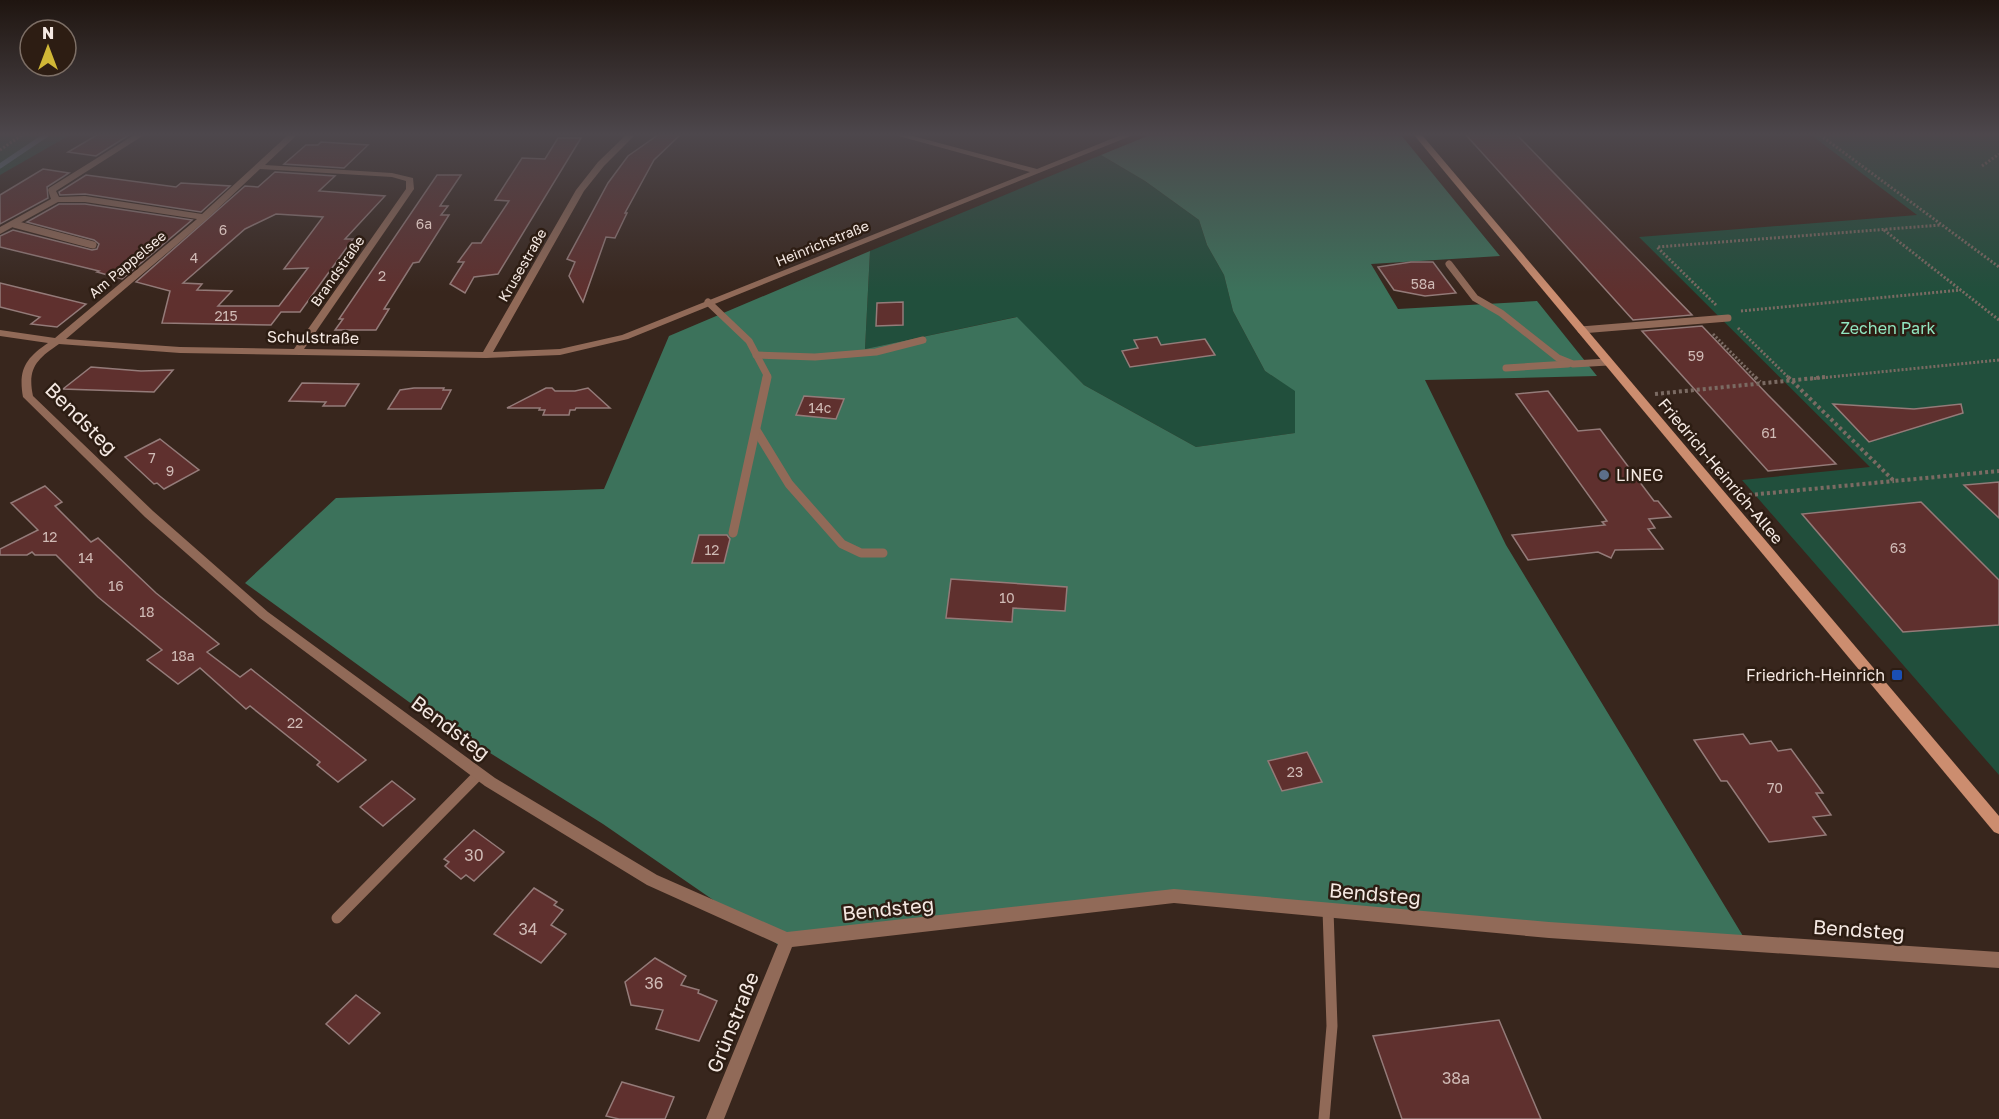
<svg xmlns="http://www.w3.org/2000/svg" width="1999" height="1119" viewBox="0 0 1999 1119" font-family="'Golos Text',sans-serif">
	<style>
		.green { fill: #214f3c }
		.forest { fill: #3c725b }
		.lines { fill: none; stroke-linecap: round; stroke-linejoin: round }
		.stream { stroke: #587a89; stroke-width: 5 }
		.building { fill: #5f302e; stroke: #947b79; stroke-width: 1.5; fill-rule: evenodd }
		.path-far1 { stroke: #7b6b63; stroke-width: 3; stroke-dasharray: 2 2; stroke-linecap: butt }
		.path { stroke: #7b6b63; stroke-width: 4; stroke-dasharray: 3 3; stroke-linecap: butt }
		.lane-far2 { stroke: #916a58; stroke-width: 7 }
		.lane-far1 { stroke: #916a58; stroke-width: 9 }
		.lane { stroke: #916a58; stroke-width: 11 }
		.street { fill: #916a58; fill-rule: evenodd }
		.secondary { fill: #cc8d6f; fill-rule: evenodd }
		.service-dot { fill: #5c6f8a; stroke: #2d1d13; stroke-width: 2 }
		.transit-dot { fill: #1a4fb4; stroke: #2d1d13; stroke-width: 2 }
		.labels { text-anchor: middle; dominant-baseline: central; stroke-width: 5; stroke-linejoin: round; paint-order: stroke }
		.number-label { font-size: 14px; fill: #d0bbb6 }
		.far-street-label { font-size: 14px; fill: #f5e9e3; stroke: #2d1d13 }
		.park-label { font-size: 16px; fill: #92e7c1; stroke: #2d1d13 }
		.street-label { font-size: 16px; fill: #f5e9e3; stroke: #2d1d13 }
		.poi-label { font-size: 16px; fill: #f5e9e3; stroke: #2d1d13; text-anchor: start }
		.near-number-label { font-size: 16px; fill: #d0bbb6 }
		.near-street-label { font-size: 20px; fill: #f5e9e3; stroke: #2d1d13 }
	</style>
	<rect width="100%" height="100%" fill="#38261d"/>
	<g class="green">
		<path d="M0,135h70l-70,40z"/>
		<path d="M1811,135h188v640l-257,-295 128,-13 -231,-230 278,-22z"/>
		<path d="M1101,155l44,26 54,39 8,25 17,30 9,36 32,60 30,19v43l-99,14 -112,-62 -68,-68 -151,32 5,-98z"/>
	</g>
	<path class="forest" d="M1150,135h251l99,121 -129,8 27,45 139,-8 60,75 -172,4 81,165 240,396 -570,-45 -396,50 -177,-122 -194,-122 -164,-119 91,-85 268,-9 65,-153 201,-85 -5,98 152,-32 67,68 112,62 99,-14v-42l-30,-20 -32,-60 -9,-36 -17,-30 -8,-25 -54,-39 -44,-26z"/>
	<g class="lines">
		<path class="stream" d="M0,166l46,-31"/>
	</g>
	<g class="building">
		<path d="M97,135h32l-33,21 -28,-4z"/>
		<path d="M658,135h22l-26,25 -29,53h2l-12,25 -9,-1 -23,65 -14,-26 6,-14 -8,-3 41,-76 20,-27z"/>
		<path d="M1466,135h51l175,180 -59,5z"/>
		<path d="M558,138h23l-83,136 -24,3 -9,16 -15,-9 14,-22h-6l14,-19h9l28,-42 -14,-1 27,-42 23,1z"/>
		<path d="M321,142l47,3 -24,23 -60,-4 22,-19h12z"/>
		<path d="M43,169l26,4 -22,14 1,11 -48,26v-29z"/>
		<path d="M275,172l60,4 -16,15 66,5 -40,43h8l-53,73h-19l-10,13 -109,-2 8,-32 -34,-9 109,-96 13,1zM276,214l47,3 -39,52 24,-1 -29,38h-61l14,-15 -35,-1 5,-6 -19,-1 62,-54z"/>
		<path d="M86,175l90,12 5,-4 49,3 -29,26 -116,-18 -25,1 -1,-3z"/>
		<path d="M437,175h24l-21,31h8l-7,9h8l-30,47 -6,1 -29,46h5l-13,21h-41l8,-11h-4z"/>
		<path d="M59,204h26l107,16 -70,59 -25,-7 2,-1 -99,-24v-11l13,-6 79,20 5,-1 2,-5 -5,-4 -67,-18z"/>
		<path d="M1411,262h22l23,31 -31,3 -31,-6 -16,-23z"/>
		<path d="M0,283l45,11 41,10 -29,23 -26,-3 9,-7 -40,-10z"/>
		<path d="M903,302v23l-27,1 1,-23z"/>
		<path d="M1702,326l66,69 68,69 -68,7 -126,-140z"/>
		<path d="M1157,337l4,8 44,-6 10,16 -85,12 -8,-16 16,-3 -4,-8z"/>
		<path d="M91,367l50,4 32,-1 -19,22 -91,-3z"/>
		<path d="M302,383l57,1 -14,22h-22l3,-4 -37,-1z"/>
		<path d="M414,388h30l-1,2h8l-10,19h-53l12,-19z"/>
		<path d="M546,388h6l3,3h20l13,-3 22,20h-34l-1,2h-5l-1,5h-26l2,-5h-6l1,-2h-33z"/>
		<path d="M1548,391l30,40 22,-2 54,72h4l13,16 -22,2 6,9 -7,1 15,20 -48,1 -4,8 -13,-6 -70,8 -16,-25 93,-10 -3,-3 5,-1 -91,-127z"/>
		<path d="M804,396l40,3 -8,20 -40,-4z"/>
		<path d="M1833,404l81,5 47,-5 2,9 -94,29z"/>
		<path d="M160,439l39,31 -35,19 -7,-6 -3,1 -29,-27z"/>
		<path d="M1999,482v36l-35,-33z"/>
		<path d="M45,486l17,16 -7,4 36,36 7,-4 58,55 63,51 -12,8 33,25 11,-8 115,91 -28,22 -21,-17 3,-3 -70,-56 -4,3 -46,-41 -22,16 -31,-24 15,-10 -64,-53 -42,-42h-21l-3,-3 -5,3h-27v-6l38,-19 -27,-27z"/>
		<path d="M1921,502l78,78v45l-96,7 -101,-118z"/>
		<path d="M699,535h28l3,4 -6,24h-32z"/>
		<path d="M951,579l116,8 -2,24 -52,-3 -1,14 -66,-4z"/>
		<path d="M1743,734l7,10 21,-3 7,10 13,-2 32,44h-7l15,22 -18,2 13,18 -57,7 -42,-61h-6l-27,-41z"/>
		<path d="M1307,752l15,30 -40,9 -14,-30z"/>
		<path d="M392,781l23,18 -32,27 -23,-19z"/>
		<path d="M474,830l30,22 -30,29 -8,-6 -5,4 -16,-13 4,-4 -5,-3z"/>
		<path d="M534,888l23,14 -3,3 9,5 -12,15 15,9 -25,29 -47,-29z"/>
		<path d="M655,958l31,18 -5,9 18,5 -1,3 19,8 -18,40 -43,-12 7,-19 -32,-5 -6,-23z"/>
		<path d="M356,995l24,18 -31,31 -23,-20z"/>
		<path d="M1499,1020l42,99h-139l-29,-83z"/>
		<path d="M622,1082l52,15 -9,22h-46l-13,-3z"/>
	</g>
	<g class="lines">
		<g class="path-far1">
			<path d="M1820,135l179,132"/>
			<path d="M0,150l22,-15"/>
			<path d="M1982,166l17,-12"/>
			<path d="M1884,230l115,90"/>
			<path d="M1716,305l-59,-58 284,-22"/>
			<path d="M1741,311l220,-21"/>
			<path d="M1738,328l52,51"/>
			<path d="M1713,334l44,45"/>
			<path d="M1810,379l189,-19"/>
		</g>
		<g class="path">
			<path d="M1755,377l5,5"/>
			<path d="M1788,377l106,104 105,-10"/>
			<path d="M1655,394l170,-17"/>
			<path d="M1632,472l19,-2"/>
			<path d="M1749,495l145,-14"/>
		</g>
		<g class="lane-far2">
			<path d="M14,224l79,21"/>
			<path d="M1449,264l26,34 26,15 57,45 15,6 35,-2"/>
			<path d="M708,302l41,39 18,34 -1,4"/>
			<path d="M1581,330l147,-12"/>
			<path d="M756,355l59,2 61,-5 47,-12"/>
			<path d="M1506,368l62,-4"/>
		</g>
		<g class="lane-far1">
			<path d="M756,430l33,54 53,60 19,9h22"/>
			<path d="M733,533l34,-156"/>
		</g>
		<g class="lane">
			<path d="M337,918l142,-144"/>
			<path d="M1324,1119l8,-93 -4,-116"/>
		</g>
		<path class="street" d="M134,135h10l-88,56 3,6 26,-1 117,18 86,-79h9l-32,30 127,8 21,5 1,11 -110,160 179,3 93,-162 22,-28 28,-27h9l-31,31 -20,25 -91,161 67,-3 62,-14 408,-163 -135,-37h14l128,34 84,-34h12l-505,204 -68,16 -74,3 -306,-5 -121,-9c-22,15 -32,24 -26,52l120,115 115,101 227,166 162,97 130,57 387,-43 375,33 450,30v16l-450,-30 -375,-35 -382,44 -68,172h-18l72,-175 -131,-59 -162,-99 -225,-168 -115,-101 -122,-120c-5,-28 3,-39 25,-54l-48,-7v-6l55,8 142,-119 -112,-17h-27l-58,32v-7l51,-28 -3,-9 1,-2zM260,169l132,8 14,4v8l-112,160 -114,-2 -114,-8 141,-120z"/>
		<path class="secondary" d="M1414,135h8l577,681v18l-5,-2z"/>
	</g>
	<linearGradient id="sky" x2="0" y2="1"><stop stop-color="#1f1510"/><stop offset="0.46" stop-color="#4d474c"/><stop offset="1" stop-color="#4d474c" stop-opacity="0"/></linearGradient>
	<rect width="1999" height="292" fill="url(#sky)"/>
	<circle class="service-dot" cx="1604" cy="475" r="6"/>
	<rect class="transit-dot" x="1891" y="669" width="12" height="12" rx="3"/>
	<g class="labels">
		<g class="number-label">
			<text x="424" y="223">6a</text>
			<text x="223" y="229">6</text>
			<text x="194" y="257">4</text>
			<text x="382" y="275">2</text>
			<text x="1423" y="283">58a</text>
			<text x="226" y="315">215</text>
			<text x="1696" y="355">59</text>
			<text x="820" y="407">14c</text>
			<text x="1769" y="432">61</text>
			<text x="152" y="457">7</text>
			<text x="170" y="470">9</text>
			<text x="50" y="536">12</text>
			<text x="1898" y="547">63</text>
			<text x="712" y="549">12</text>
			<text x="86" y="557">14</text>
			<text x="116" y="585">16</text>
			<text x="1007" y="597">10</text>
			<text x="147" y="611">18</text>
			<text x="183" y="655">18a</text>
			<text x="295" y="722">22</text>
			<text x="1295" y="771">23</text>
			<text x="1775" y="787">70</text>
		</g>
		<g class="far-street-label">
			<text transform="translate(822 243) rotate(-22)">Heinrichstraße</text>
			<text transform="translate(127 264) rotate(-40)">Am Pappelsee</text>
			<text transform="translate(522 265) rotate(-60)">Krusestraße</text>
			<text transform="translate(337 271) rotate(-55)">Brandstraße</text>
		</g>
		<g class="park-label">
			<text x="1888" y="328">Zechen Park</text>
		</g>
		<g class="street-label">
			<text transform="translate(313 337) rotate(1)">Schulstraße</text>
			<text transform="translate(1721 471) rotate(50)">Friedrich-Heinrich-Allee</text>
		</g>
		<g class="poi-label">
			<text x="1616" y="475">LINEG</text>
			<text x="1885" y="675" text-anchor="end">Friedrich-Heinrich</text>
		</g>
		<g class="near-number-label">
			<text x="474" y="855">30</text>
			<text x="528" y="929">34</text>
			<text x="654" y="983">36</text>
			<text x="1456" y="1078">38a</text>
		</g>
		<g class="near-street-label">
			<text transform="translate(82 418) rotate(45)">Bendsteg</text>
			<text transform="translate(451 727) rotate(37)">Bendsteg</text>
			<text transform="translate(1375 893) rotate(5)">Bendsteg</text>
			<text transform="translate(888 908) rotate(-6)">Bendsteg</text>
			<text transform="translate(1859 929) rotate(4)">Bendsteg</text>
			<text transform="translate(732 1022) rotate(-68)">Grünstraße</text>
		</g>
	</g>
	<g transform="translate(48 48)"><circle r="28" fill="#2d1d13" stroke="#7d6f66" stroke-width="1.5"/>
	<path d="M0-4.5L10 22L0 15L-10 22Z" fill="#d0b736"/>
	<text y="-9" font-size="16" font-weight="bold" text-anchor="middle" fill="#f5e9e3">N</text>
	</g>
</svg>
